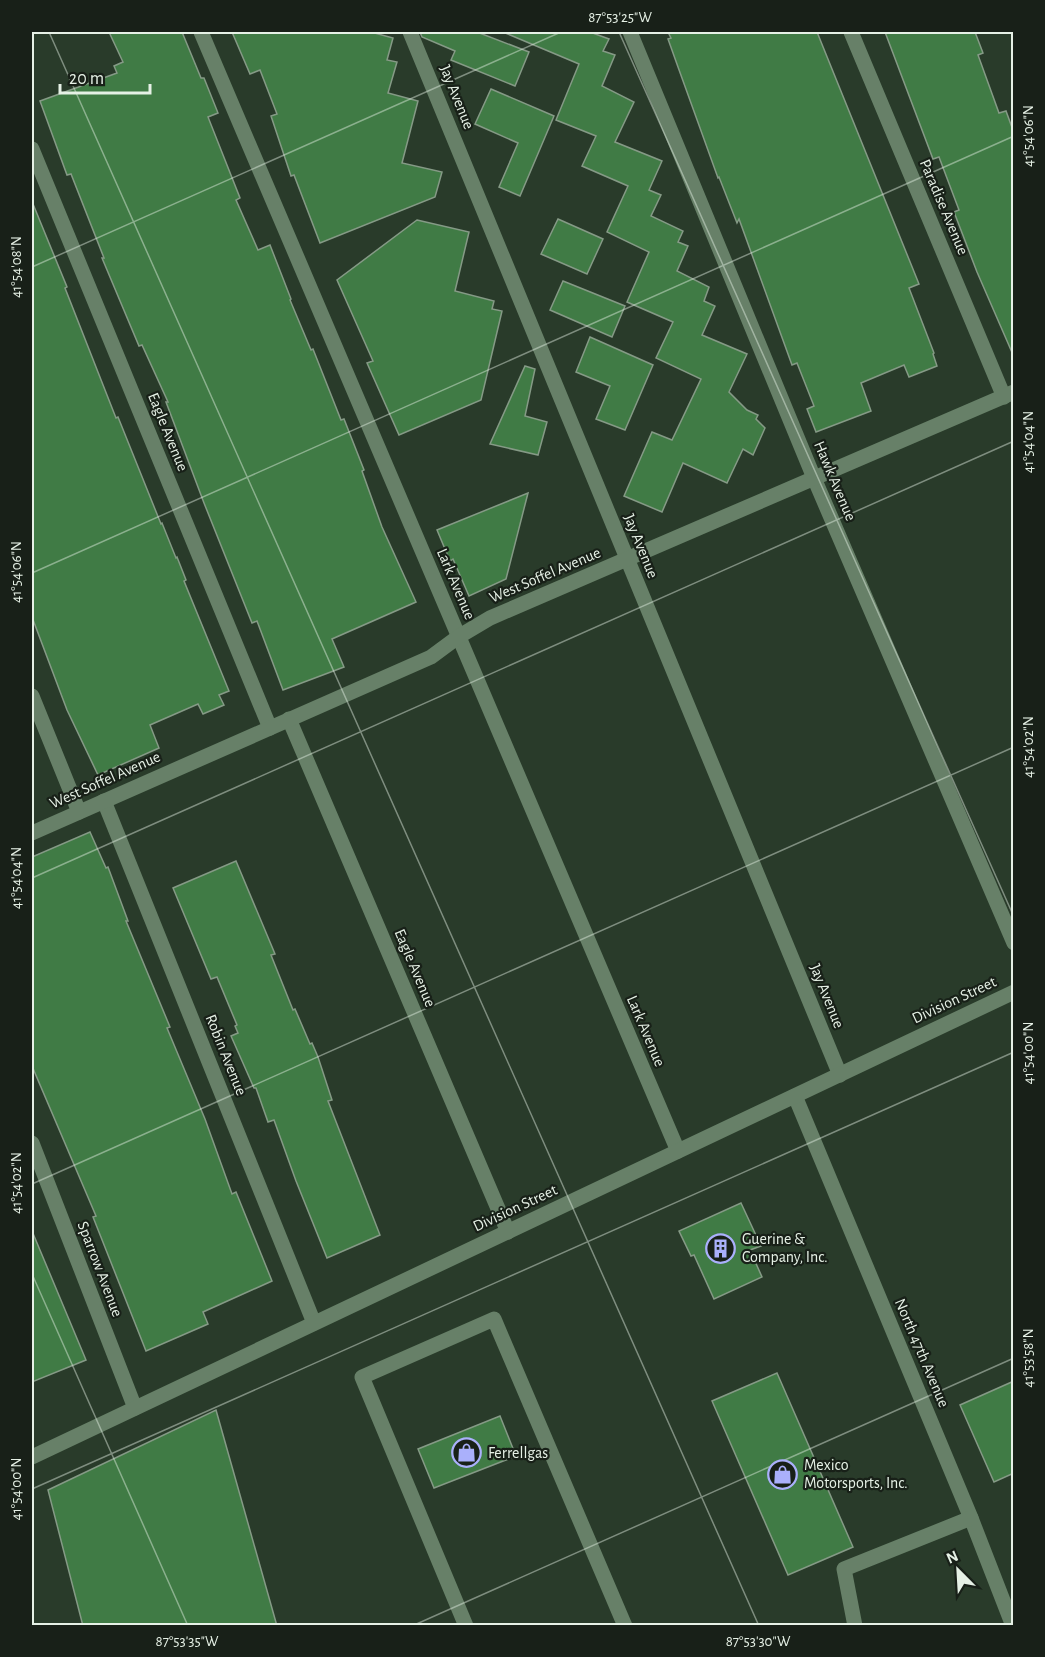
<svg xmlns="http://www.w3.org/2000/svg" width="1045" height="1657" viewBox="0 0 1045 1657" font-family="'Alegreya Sans',sans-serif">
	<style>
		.building { fill: #407b45; stroke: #859a86; stroke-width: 1.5 }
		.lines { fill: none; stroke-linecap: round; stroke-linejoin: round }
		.minor { stroke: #678068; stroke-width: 15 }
		.ticks { fill: none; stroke: #e6f1e6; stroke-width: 1.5; stroke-opacity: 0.45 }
		.labels { text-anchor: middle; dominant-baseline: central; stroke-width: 4.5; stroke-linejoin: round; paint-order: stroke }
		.street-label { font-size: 16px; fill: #e6f1e6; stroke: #182018 }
		.poi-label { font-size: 16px; fill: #e6f1e6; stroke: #182018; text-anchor: start }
		.neatline { fill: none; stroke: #e6f1e6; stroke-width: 2 }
		.ticks-label { font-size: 15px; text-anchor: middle; fill: #e6f1e6 }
	</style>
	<rect width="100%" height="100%" fill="#293b2a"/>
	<g class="building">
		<path d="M109,32h73l19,46h3l14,35 -10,4 32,81 -4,2 22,50 12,-5 21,54 -1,1 21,50 2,-1 28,71 3,-1 20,51 -2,1 20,56 34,75 -84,37 12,28 -61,23 -26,-69 -5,2 -48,-120 -38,-101h2l-26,-57 -3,1 -37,-88h2l-33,-84 -4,1 -27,-74 77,-28 -3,-7 9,-4z"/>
		<path d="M232,32h139l22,6 -6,22 10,2 -9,31 30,8 -16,62 40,9 -7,25 -115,46 -26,-68 -3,1 -20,-60 6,-2 -17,-44 -10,4z"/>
		<path d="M420,32h57l52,20 -14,34 -64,-26 4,-9 -33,-14z"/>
		<path d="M503,32h87l19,7 -6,12 12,4 -13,31 32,16 -19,40 47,19 -13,29 12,5 -10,21 32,15 -5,11 10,4 -11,25 32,16 -5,14 11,5 -13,29 45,19 -18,38 18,18 11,5 -2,4 9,9 -12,27 -10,-6 -16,34 -44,-20 -21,49 -38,-16 28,-64 20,8 29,-61 -45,-21 17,-36 -46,-20 22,-50 -42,-20 21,-46 -46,-20 14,-30 -40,-16 23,-56z"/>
		<path d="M668,32h149l102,252 -10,4 25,65 -1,1 4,12 -28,11 -5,-12 -43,18 10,28 -55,21 -9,-23 7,-3 -17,-43 -5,2 -53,-146 -2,4 -18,-46 -1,1 -40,-111 -10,-28 3,-1z"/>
		<path d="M885,32h90l8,21 -5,2 21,58 7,-2 8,22v224l-37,-85 -23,-60 5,-2 -20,-53 -6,2z"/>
		<path d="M491,89l63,27 -34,80 -21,-9 19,-44 -43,-19z"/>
		<path d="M32,204h1l34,83 -2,1 51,130 2,-1 43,107 1,-1 14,35 1,-1 9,23 -2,1 45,110 -10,4 5,10 -21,9 -5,-10 -48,21 9,23 -61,27 -31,-65 -35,-93z"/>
		<path d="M558,219l45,20 -16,35 -46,-20z"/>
		<path d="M417,220l52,12 -14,59 39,10 -2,8 10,2 -21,89 -82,35 -32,-72 6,-2 -36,-81z"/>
		<path d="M563,281l62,25 -13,31 -62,-27z"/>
		<path d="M590,337l63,28 -28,65 -29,-11 14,-33 -34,-14z"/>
		<path d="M525,366l10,3 -10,47 22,6 -9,33 -48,-11z"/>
		<path d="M528,493l-22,86 -37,17 -16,-37 -3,2 -13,-31z"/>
		<path d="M90,832l16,36 2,-1 20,54h-2l44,106 -3,1 38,91 27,75 4,-2 36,89 -69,31 5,12 -62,27 -53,-134 3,-1 -64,-150v-209z"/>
		<path d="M236,861l39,93 -4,1 22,55 2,-1 15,35 2,-1 6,14 14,43 -4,1 52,134 -53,23 -31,-77 -22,-61 -6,2 -12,-34h-2l-23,-52 7,-3 -3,-7 2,-1 -20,-48 -6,2 -38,-91z"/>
		<path d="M741,1203l20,43 -11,4 12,27 -48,22 -20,-44 -3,1 -12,-25z"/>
		<path d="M32,1231l54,129 -54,22z"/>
		<path d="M777,1373l76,174 -65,28 -76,-174z"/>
		<path d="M1014,1381v92l-20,9 -34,-77z"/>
		<path d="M216,1410l61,216h-194l-35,-136z"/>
		<path d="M500,1416l16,40 -82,32 -16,-39z"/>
	</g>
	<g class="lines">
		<g class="minor">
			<path d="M201,32l477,1119"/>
			<path d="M410,32l430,1043"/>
			<path d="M630,32l184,446 200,465"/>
			<path d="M851,32l153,365"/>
			<path d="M32,149l238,579"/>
			<path d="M32,696l47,116"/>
			<path d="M289,719l219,513"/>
			<path d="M104,801l210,522"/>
			<path d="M32,833l399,-176 27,-20 32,-19 524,-226"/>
			<path d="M795,1096l176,422 42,108"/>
			<path d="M32,1143l103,265"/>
			<path d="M32,1457l982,-465"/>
			<path d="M466,1626l-104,-249 132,-58 131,307"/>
			<path d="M855,1626l-11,-57 127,-51"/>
		</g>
	</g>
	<path class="ticks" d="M49,32l710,1594M619,32l395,885M32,267l529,-235M32,573l982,-437M32,878l982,-437M32,1184l982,-437M32,1274l156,352M32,1489l982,-437M412,1626l602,-268"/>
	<defs>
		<symbol id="building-ring" viewBox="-11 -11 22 22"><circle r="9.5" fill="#182018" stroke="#aab0fb" stroke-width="1.5"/><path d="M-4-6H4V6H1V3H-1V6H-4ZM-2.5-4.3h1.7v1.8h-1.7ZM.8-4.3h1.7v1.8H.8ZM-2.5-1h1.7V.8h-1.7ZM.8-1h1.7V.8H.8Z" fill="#aab0fb"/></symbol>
		<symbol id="shop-ring" viewBox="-11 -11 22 22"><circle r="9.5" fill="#182018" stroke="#aab0fb" stroke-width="1.5"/><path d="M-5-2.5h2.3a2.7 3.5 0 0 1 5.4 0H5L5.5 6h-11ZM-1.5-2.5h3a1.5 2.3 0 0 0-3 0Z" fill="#aab0fb"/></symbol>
	</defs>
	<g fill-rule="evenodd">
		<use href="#building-ring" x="704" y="1232" width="33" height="33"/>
		<use href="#shop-ring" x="450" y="1436" width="33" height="33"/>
		<use href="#shop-ring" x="766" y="1458" width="33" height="33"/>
	</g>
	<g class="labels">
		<g class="street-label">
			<text transform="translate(457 97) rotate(68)">Jay Avenue</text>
			<text transform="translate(944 207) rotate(67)">Paradise Avenue</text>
			<text transform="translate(168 432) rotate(68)">Eagle Avenue</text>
			<text transform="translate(835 481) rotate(67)">Hawk Avenue</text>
			<text transform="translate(641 546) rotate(68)">Jay Avenue</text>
			<text transform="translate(545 575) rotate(-23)">West Soffel Avenue</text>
			<text transform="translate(456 584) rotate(67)">Lark Avenue</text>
			<text transform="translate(105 780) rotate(-24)">West Soffel Avenue</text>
			<text transform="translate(415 968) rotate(67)">Eagle Avenue</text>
			<text transform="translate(827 996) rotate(68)">Jay Avenue</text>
			<text transform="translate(954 1000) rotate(-25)">Division Street</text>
			<text transform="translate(646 1031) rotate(67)">Lark Avenue</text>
			<text transform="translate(226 1055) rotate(68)">Robin Avenue</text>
			<text transform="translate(515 1208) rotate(-25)">Division Street</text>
			<text transform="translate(100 1269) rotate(69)">Sparrow Avenue</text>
			<text transform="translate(922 1353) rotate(67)">North 47th Avenue</text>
		</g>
		<g class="poi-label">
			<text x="742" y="1239">Guerine &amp;<tspan x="742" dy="18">Company, Inc.</tspan></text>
			<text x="488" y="1453">Ferrellgas</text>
			<text x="804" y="1465">Mexico<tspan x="804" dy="18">Motorsports, Inc.</tspan></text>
		</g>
	</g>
	<rect width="1045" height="1657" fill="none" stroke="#182018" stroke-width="66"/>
	<g transform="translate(958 1570) rotate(336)" stroke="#182018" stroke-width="4.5" paint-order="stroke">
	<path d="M0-4.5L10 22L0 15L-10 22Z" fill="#e6f1e6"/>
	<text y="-9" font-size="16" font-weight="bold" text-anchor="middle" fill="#e6f1e6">N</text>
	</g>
	<path d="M60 84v9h90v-9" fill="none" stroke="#e6f1e6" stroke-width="3"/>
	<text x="69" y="84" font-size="18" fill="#e6f1e6" stroke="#182018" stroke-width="4.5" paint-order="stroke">20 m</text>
	<rect x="33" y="33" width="979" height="1591" class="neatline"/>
	<g class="ticks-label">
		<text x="620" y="22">87°53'25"W</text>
		<text transform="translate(1028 136) rotate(-90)" y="5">41°54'06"N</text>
		<text transform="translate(16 267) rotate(-90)" y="5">41°54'08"N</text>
		<text transform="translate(1028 442) rotate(-90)" y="5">41°54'04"N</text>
		<text transform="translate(16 572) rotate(-90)" y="5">41°54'06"N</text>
		<text transform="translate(1028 747) rotate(-90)" y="5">41°54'02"N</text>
		<text transform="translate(16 878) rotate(-90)" y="5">41°54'04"N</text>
		<text transform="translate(1028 1053) rotate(-90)" y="5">41°54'00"N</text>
		<text transform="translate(16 1183) rotate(-90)" y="5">41°54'02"N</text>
		<text transform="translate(1028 1358) rotate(-90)" y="5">41°53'58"N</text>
		<text transform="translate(16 1489) rotate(-90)" y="5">41°54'00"N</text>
		<text x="187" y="1646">87°53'35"W</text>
		<text x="758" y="1646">87°53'30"W</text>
	</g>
</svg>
